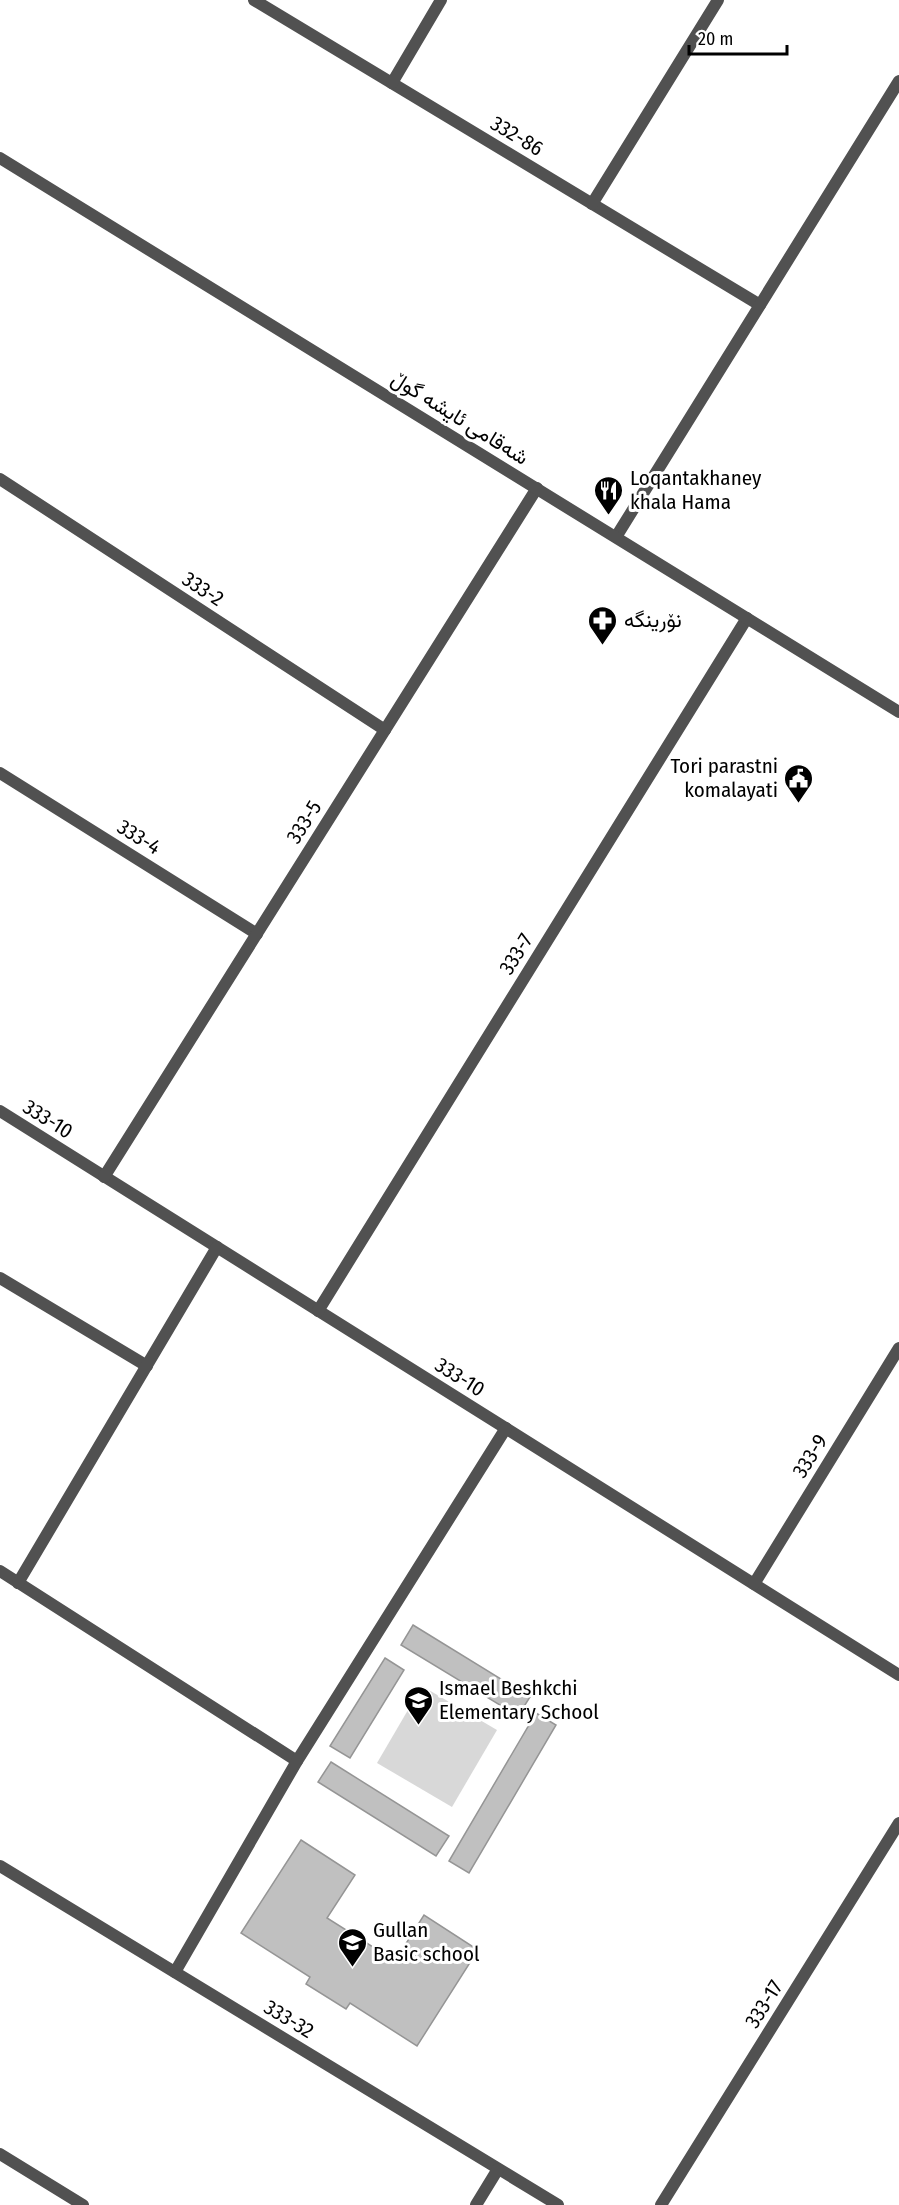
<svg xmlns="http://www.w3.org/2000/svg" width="899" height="2205" viewBox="0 0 899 2205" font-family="'Fira Sans Condensed',Vazirmatn,sans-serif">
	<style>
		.green { fill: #d8d8d8 }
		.building { fill: #c0c0c0; stroke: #959595; stroke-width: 1.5 }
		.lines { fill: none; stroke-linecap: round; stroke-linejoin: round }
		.minor { stroke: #515151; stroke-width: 12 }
		.tertiary { stroke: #515151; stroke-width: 12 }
		.labels { text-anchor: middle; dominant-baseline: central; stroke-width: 6; stroke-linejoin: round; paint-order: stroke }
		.street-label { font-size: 21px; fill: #000; stroke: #fff }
		.poi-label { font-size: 21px; fill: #000; stroke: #fff; text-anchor: start }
	</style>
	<rect width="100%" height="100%" fill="#fff"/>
	<path class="green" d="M422,1686l75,44 -45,77 -75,-44z"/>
	<g class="building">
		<path d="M413,1625l117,72 -12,19 -117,-71z"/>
		<path d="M385,1658l19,12 -54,88 -20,-12z"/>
		<path d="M536,1713l20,12 -87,148 -20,-12z"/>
		<path d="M331,1762l118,74 -13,20 -118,-74z"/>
		<path d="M301,1840l54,35 -28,43 68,43 29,-46 54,35 -61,96 -67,-43 -4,6 -40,-25 4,-7 -69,-44z"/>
	</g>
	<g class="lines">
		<g class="minor">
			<path d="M254,0l506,305"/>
			<path d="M392,83l49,-83"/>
			<path d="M592,204l126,-204"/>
			<path d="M0,479l385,251"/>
			<path d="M616,537l283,-456"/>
			<path d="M0,773l257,161"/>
			<path d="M0,1111l899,564"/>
			<path d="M104,1177l433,-689"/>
			<path d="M0,1278l147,88"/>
			<path d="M318,1311l429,-693"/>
			<path d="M0,1571l297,190"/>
			<path d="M18,1583l199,-336"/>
			<path d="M754,1584l145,-236"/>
			<path d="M0,1866l558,339"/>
			<path d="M175,1972l122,-211 209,-333"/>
			<path d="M0,2154l83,51"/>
			<path d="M476,2205l22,-36"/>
			<path d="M661,2205l238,-382"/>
		</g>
		<path class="tertiary" d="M0,158l899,554"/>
	</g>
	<defs>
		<symbol id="restaurant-pin" viewBox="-11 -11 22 30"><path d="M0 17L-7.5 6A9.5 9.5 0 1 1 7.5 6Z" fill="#000" stroke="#fff"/><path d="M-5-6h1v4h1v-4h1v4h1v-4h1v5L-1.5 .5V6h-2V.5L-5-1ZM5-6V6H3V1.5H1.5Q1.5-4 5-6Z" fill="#fff"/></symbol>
		<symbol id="pharmacy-pin" viewBox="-11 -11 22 30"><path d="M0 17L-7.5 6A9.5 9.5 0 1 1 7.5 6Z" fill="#000" stroke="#fff"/><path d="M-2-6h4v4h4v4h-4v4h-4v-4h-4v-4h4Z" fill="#fff"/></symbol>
		<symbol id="civic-pin" viewBox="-11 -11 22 30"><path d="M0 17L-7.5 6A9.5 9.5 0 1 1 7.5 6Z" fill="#000" stroke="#fff"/><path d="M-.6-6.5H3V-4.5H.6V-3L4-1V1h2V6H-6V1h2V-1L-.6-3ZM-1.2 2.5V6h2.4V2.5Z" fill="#fff"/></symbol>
		<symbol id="school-pin" viewBox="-11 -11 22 30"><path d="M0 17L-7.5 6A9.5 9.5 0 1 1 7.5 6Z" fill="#000" stroke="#fff"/><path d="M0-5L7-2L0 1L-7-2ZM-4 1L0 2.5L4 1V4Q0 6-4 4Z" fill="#fff"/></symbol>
	</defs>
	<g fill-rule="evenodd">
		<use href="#restaurant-pin" x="592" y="474" width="33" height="45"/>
		<use href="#pharmacy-pin" x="586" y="604" width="33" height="45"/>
		<use href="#civic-pin" x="782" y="762" width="33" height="45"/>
		<use href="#school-pin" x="402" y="1684" width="33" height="45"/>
		<use href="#school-pin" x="336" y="1926" width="33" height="45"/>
	</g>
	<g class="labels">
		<g class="street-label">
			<text transform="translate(517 136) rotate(31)">332-86</text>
			<text transform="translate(460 418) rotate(32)">شەقامی ئایشە گوڵ</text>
			<text transform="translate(203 589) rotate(33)">333-2</text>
			<text transform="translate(304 822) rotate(-58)">333-5</text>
			<text transform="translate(139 837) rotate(32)">333-4</text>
			<text transform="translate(516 954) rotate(-58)">333-7</text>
			<text transform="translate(48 1119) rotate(32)">333-10</text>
			<text transform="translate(460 1377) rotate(32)">333-10</text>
			<text transform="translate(810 1456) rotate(-58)">333-9</text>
			<text transform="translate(764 2004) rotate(-58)">333-17</text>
			<text transform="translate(289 2019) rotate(31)">333-32</text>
		</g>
		<g class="poi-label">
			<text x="630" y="478">Loqantakhaney<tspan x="630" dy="24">khala Hama</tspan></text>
			<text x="624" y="620">نۆرینگە</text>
			<text x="778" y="766" text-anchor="end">Tori parastni<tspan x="778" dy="24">komalayati</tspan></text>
			<text x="439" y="1688">Ismael Beshkchi<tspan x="439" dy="24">Elementary School</tspan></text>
			<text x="373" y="1930">Gullan<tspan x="373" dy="24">Basic school</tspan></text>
		</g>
	</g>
	<path d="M689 45v9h98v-9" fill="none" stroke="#000000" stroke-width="3"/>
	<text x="698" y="45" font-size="18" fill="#000000" stroke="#ffffff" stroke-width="4.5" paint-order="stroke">20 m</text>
</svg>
